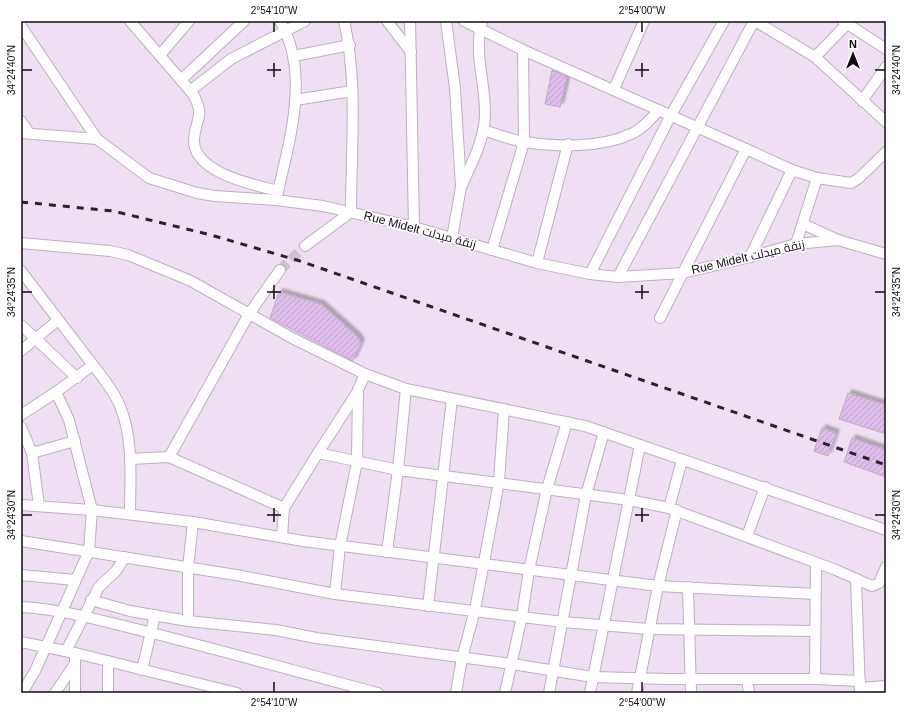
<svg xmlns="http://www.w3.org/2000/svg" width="907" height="714" viewBox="0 0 907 714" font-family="Arial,Cairo,sans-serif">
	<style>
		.building { fill: url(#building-hatch); stroke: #bbadc0; filter: url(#shadow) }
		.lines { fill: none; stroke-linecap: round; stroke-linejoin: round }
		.minor-tunnel { stroke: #cebfd0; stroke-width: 10; stroke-dasharray: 10 5; stroke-linecap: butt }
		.minor-casing { stroke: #bfafc1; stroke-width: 12 }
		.minor { stroke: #fff; stroke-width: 10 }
		.rail { stroke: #2a232b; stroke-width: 3; stroke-dasharray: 7 7; stroke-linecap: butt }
		.ticks { fill: none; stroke: #110b11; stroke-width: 1.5 }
		.labels { text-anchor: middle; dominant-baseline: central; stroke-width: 3.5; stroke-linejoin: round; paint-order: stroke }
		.street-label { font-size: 12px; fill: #110b11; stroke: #fff }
		.neatline { fill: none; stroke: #110b11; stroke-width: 1.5 }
		.ticks-label { font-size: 10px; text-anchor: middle; fill: #110b11 }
	</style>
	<defs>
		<pattern id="building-hatch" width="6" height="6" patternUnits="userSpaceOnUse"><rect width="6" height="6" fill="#dfbceb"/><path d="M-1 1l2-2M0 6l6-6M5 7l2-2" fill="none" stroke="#bea0c8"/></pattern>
		<filter id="shadow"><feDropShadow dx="3.5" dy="-3.5" stdDeviation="1" flood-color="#0004"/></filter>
	</defs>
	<rect width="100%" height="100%" fill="#efdff2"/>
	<g class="building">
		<path d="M552,70l15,7 -7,30 -15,-3z"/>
		<path d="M279,292l42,12 37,33 3,6 -8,18 -83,-43z"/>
		<path d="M848,393l38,12v29l-47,-15z"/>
		<path d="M822,428l14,5 -8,23 -14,-5z"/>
		<path d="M852,438l34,12v27l-42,-15z"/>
	</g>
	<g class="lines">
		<path class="minor-tunnel" d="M280,270l25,-24"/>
		<defs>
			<g id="minor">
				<path d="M130,21l63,73c13,24 2,24 1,46 -1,33 61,45 84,51"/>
				<path d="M387,21l24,31"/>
				<path d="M410,21l4,206"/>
				<path d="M446,21l9,67 6,99 -9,51"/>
				<path d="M464,21l59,29 223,99 46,21 25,8 34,5 7,-4 28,-27"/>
				<path d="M755,21l60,36 71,65"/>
				<path d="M843,21l43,28"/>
				<path d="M21,26l76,113 52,39 48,15 18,3 61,4 47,6 91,21 123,36 53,11 28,3 65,-4 67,-16 46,-13 42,-4 48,14"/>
				<path d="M160,55l29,-34"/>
				<path d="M294,56l56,-11"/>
				<path d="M815,57l32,-33"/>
				<path d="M181,80l63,-59"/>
				<path d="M614,89l30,-68"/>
				<path d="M190,91l41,-32 74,-38"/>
				<path d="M295,100l57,-9"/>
				<path d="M862,101l24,-34"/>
				<path d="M21,121l8,12"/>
				<path d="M483,130c14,4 28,10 42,12 32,5 76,6 106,-8 11,-5 20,-15 28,-24"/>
				<path d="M21,133l76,6"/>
				<path d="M462,185c10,-22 22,-45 23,-69 1,-32 -12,-63 -3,-95"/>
				<path d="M277,196c12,-55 34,-122 3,-175"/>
				<path d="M803,224l35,16"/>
				<path d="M21,243l89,8 18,4 63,26 101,57 73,36 41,15 179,37 301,104"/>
				<path d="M796,244l21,-66"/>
				<path d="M305,246l46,-34c0,-60 7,-133 -7,-191"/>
				<path d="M492,250l32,-108 -1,-92"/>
				<path d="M750,257l42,-87"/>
				<path d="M537,263l31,-119"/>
				<path d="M21,271l72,94 -37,27 -35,23"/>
				<path d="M590,274l81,-159 53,-94"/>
				<path d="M618,277l136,-256"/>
				<path d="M660,318l86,-169"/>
				<path d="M21,325l56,53"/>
				<path d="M21,351l37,-31"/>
				<path d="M93,365c10,13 21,26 27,41 14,34 10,74 10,108"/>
				<path d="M21,427l11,26 7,53"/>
				<path d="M32,453l43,-12"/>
				<path d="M318,453l40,-62"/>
				<path d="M169,457l80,-143 31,-44"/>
				<path d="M130,459l39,-2 115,51"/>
				<path d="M21,505l71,5 101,12 110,19 355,45 157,8"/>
				<path d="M669,508l13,-48"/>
				<path d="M747,536l18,-49"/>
				<path d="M282,537l2,-29 34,-55 80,17 231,30 40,8 167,62 36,16 7,-3 7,-16"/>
				<path d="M21,541l215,34 99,19 228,28 86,7 166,2"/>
				<path d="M387,552l11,-82 8,-81"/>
				<path d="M21,575l54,5"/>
				<path d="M856,579l4,114"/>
				<path d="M688,587l3,106"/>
				<path d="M335,594l5,-48 17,-84 1,-72 7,-16"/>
				<path d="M91,600l39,11 58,10 88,9 40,8 196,26 81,13 75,2h147l45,2"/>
				<path d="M428,606l24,-207"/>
				<path d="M21,607c44,2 88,16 131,26 75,19 150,40 226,60"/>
				<path d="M188,621v-53l5,-46"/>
				<path d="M21,642l54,11 162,40"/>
				<path d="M66,651l33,-64 17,-16 9,-14"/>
				<path d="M142,670l13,-55"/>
				<path d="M747,679l2,14"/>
				<path d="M815,679l1,-115"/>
				<path d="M860,688l26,-2"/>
				<path d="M22,693l13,-22 54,-120 3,-41 -23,-90 -13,-28"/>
				<path d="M55,693l19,-28"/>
				<path d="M75,693v-40"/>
				<path d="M108,693v-32"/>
				<path d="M456,693l6,-35 13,-48 24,-128 5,-73"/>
				<path d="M505,693l17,-77 7,-46 18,-81 20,-67"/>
				<path d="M549,693l37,-198 18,-63"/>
				<path d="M590,693l50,-248"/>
				<path d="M637,693l21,-107 19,-76"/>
			</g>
		</defs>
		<use href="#minor" class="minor-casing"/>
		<use href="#minor" class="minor"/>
		<path class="rail" d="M21,202l92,9 98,24 89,26 586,204"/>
	</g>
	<path class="ticks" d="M274,22v10M642,22v10M274,63v14M642,63v14M22,70h10M267,70h14M635,70h14M875,70h10M274,285v14M642,285v14M22,292h10M267,292h14M635,292h14M875,292h10M274,508v14M642,508v14M22,515h10M267,515h14M635,515h14M875,515h10M274,682v10M642,682v10"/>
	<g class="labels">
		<g class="street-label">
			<text transform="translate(420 230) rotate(15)">Rue Midelt زنقة ميدلت</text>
			<text transform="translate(748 257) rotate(-13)">Rue Midelt زنقة ميدلت</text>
		</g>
	</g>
	<rect width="907" height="714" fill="none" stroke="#ffffff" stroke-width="44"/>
	<g transform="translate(853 54)" stroke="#ffffff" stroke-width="3" paint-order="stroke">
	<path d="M0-3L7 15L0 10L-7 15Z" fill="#110b11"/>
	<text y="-6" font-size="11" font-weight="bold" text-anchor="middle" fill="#110b11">N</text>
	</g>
	<rect x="22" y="22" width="863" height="670" class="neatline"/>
	<g class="ticks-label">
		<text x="274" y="14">2°54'10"W</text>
		<text x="642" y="14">2°54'00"W</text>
		<text transform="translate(11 70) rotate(-90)" y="4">34°24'40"N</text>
		<text transform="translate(896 70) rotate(-90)" y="4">34°24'40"N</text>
		<text transform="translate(11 292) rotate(-90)" y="4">34°24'35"N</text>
		<text transform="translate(896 292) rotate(-90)" y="4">34°24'35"N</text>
		<text transform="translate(11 515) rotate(-90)" y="4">34°24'30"N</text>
		<text transform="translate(896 515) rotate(-90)" y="4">34°24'30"N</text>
		<text x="274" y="706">2°54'10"W</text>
		<text x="642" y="706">2°54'00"W</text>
	</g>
</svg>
